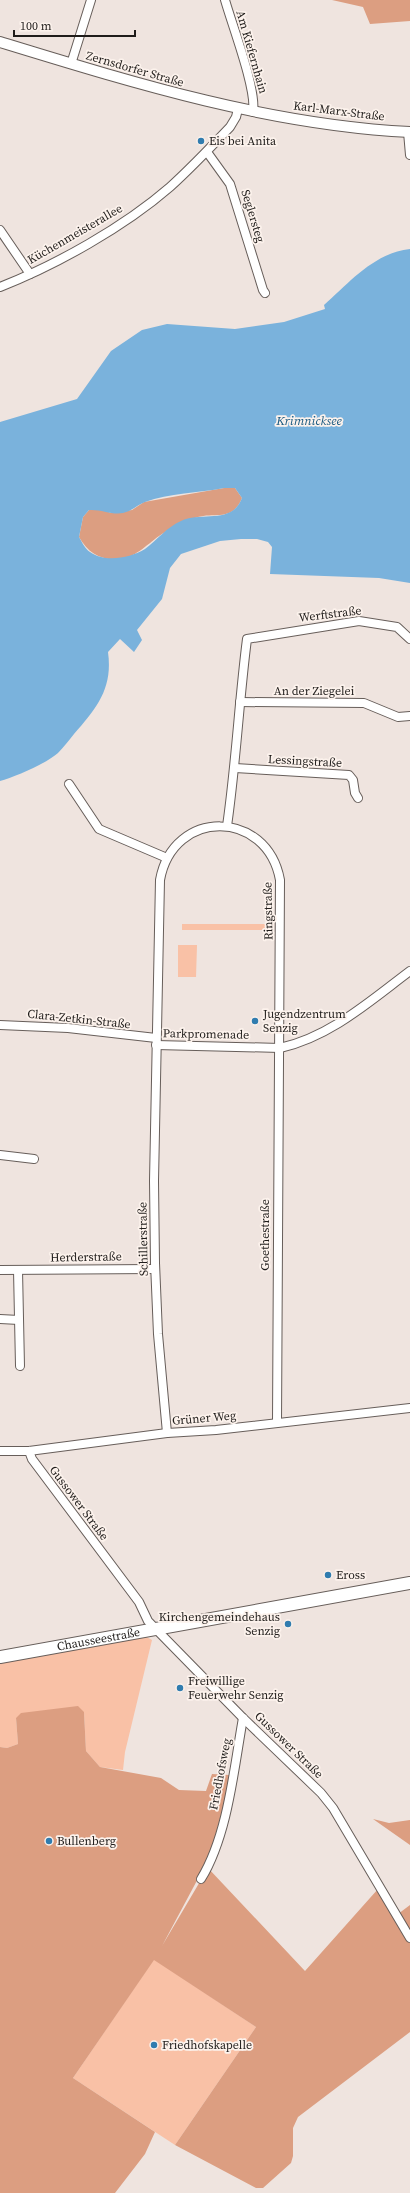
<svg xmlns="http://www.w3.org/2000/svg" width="410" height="2193" viewBox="0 0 410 2193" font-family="'Source Serif 4',serif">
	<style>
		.green { fill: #f9c1a6 }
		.forest { fill: #dc9e81 }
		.water { fill: #7ab2dc; fill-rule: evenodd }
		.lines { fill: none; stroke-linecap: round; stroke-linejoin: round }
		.minor-casing { stroke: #675e5a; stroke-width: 10 }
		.tertiary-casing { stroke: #675e5a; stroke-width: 12 }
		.secondary-casing { stroke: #675e5a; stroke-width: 14 }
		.minor { stroke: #fff; stroke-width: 8 }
		.tertiary { stroke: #fff; stroke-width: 10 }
		.secondary { stroke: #fff; stroke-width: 12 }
		.poi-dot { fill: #307caf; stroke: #fcf2ec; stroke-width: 1.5 }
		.labels { text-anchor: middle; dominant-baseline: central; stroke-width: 3.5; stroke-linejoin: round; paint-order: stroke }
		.street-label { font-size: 12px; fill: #1f1c1a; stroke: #fcf2ec }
		.poi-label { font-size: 12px; fill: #1f1c1a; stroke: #fcf2ec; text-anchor: start }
		.water-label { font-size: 13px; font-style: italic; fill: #17577f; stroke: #fcf2ec }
	</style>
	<rect width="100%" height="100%" fill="#efe4df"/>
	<g class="green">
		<rect x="182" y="924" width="92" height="6"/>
		<path d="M178,945h19l-1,32h-18z"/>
		<path d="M143,1635l9,5 -27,112 -2,18 -23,-3 -14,-16 -2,-39 -68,6 2,26 -11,4 -7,-1v-84z"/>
		<path d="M154,1959l102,68 -81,118 -102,-67z"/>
	</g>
	<g class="forest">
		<path d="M332,0h78v21l-40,3 -7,-17z"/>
		<path d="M224,488h11l7,10c-10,25 -29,13 -47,20 -11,4 -24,10 -33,16 -14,9 -25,23 -42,25 -19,2 -32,-6 -41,-22l4,-20 6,-7 12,-1 10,4 21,-3 12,-8z"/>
		<path d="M78,1706l6,6 2,39 14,16 61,11 18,12 27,1 6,-17 17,1 -4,26 -16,57 -47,88 46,-78 97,103 73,-82 16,28 16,-12v127l-112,85 -5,11v28l-2,7 -28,25h-7l-81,-43 81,-118 -102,-67 -81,118 82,54 -10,22 -30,39h-115v-446l7,1 11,-4 -2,-26 5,-5z"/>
		<path d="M373,1819l16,4 21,-3v25z"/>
	</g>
	<path class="water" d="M410,249v334l-31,-5 -109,-4 2,-27 -4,-5 -11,-3h-16l-21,2 -39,13 -11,14 -8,31 -25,31 5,10 -8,12 -14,-13 -12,13c5,36 -11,56 -34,82 -5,6 -10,13 -16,19 -11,10 -43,24 -58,28v-359l77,-23 34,-48 31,-21 25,-6 68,5 49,-7 41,-13 -1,-4c26,-23 50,-52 86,-56zM224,488h11l7,10c-10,27 -40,13 -61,23 -14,6 -24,19 -36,28 -15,9 -40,14 -55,3 -5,-3 -8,-10 -11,-15l4,-20 6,-7c12,-1 22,5 34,3 9,-2 14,-8 22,-11 24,-9 54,-9 79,-14z"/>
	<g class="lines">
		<defs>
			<g id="minor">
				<path d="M225,0c7,25 32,90 28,112"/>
				<path d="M71,64l20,-64"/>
				<path d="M408,132l2,23"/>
				<path d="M207,152l23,32 33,106 2,3"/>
				<path d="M0,230l30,44"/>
				<path d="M0,287c56,-22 124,-60 170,-100 21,-19 41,-40 60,-60l6,-10 2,-8"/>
				<path d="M240,702l124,1 34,14 12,-1"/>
				<path d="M235,768l114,7 4,5 2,13 3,5"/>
				<path d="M69,784l30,45 68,29"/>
				<path d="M227,826c9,-62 12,-125 20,-187l112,-18 38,6 13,12"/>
				<path d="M0,1025l68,3 88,10"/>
				<path d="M156,1045l124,3c50,-11 90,-47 130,-77"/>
				<path d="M0,1155l34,4"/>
				<path d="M0,1270l155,-1"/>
				<path d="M18,1270l2,96"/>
				<path d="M0,1319l19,1"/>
				<path d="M167,1433l-9,-99 -3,-71 -1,-82 6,-301c13,-72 107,-71 120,0l-3,542"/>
				<path d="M0,1451h29l138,-18 49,-3 194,-22"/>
				<path d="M29,1451l3,8 107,143 9,19 95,97 78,75 12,15 77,130"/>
				<path d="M201,1879c27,-44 33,-111 42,-161"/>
			</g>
			<path id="tertiary" d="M0,42c134,41 269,83 410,90"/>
			<g id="secondary">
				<path id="s1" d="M0,1657l410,-74"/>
			</g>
		</defs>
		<use href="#minor" class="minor-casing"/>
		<use href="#tertiary" class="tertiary-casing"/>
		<use href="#secondary" class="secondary-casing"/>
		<use href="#minor" class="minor"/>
		<use href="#tertiary" class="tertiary"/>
		<use href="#secondary" class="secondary"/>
	</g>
	<g class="poi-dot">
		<circle cx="201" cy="141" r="4"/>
		<circle cx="255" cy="1021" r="4"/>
		<circle cx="328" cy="1575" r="4"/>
		<circle cx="288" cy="1624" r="4"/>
		<circle cx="180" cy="1688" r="4"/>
		<circle cx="49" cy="1841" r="4"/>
		<circle cx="154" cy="2045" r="4"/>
	</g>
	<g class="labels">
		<g class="street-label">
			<text transform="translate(252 52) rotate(74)">Am Kiefernhain</text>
			<text transform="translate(135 69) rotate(16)">Zernsdorfer Straße</text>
			<text transform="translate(339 111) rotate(7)">Karl-Marx-Straße</text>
			<text transform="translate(253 216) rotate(73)">Seglersteg</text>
			<text transform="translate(75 234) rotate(-30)">Küchenmeisterallee</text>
			<text transform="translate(330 614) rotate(-7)">Werftstraße</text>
			<text x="314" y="691">An der Ziegelei</text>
			<text transform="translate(305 761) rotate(3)">Lessingstraße</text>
			<text transform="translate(268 911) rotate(-91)">Ringstraße</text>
			<text transform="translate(79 1019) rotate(6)">Clara-Zetkin-Straße</text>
			<text transform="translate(206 1034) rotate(1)">Parkpromenade</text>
			<text transform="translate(265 1235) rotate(-90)">Goethestraße</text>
			<text transform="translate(143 1239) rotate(-91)">Schillerstraße</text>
			<text transform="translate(86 1257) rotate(-1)">Herderstraße</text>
			<text transform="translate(204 1418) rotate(-5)">Grüner Weg</text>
			<text transform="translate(79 1503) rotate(53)">Gussower Straße</text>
			<text stroke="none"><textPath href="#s1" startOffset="100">Chausseestraße</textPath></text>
			<text transform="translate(289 1745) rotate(44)">Gussower Straße</text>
			<text transform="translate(220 1774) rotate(-79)">Friedhofsweg</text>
		</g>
		<g class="poi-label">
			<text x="209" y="141">Eis bei Anita</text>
			<text x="263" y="1014">Jugendzentrum<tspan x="263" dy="14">Senzig</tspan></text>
			<text x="336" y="1575">Eross</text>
			<text x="280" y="1617" text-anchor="end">Kirchengemeindehaus<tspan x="280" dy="14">Senzig</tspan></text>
			<text x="188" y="1681">Freiwillige<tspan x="188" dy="14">Feuerwehr Senzig</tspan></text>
			<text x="57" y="1841">Bullenberg</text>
			<text x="162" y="2045">Friedhofskapelle</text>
		</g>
		<g class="water-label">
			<text x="309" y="420">Krimnicksee</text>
		</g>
	</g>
	<path d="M14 30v6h121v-6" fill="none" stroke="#1f1c1a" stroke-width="2"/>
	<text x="20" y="30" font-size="12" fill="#1f1c1a" stroke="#fcf2ec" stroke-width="3" paint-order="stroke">100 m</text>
</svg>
